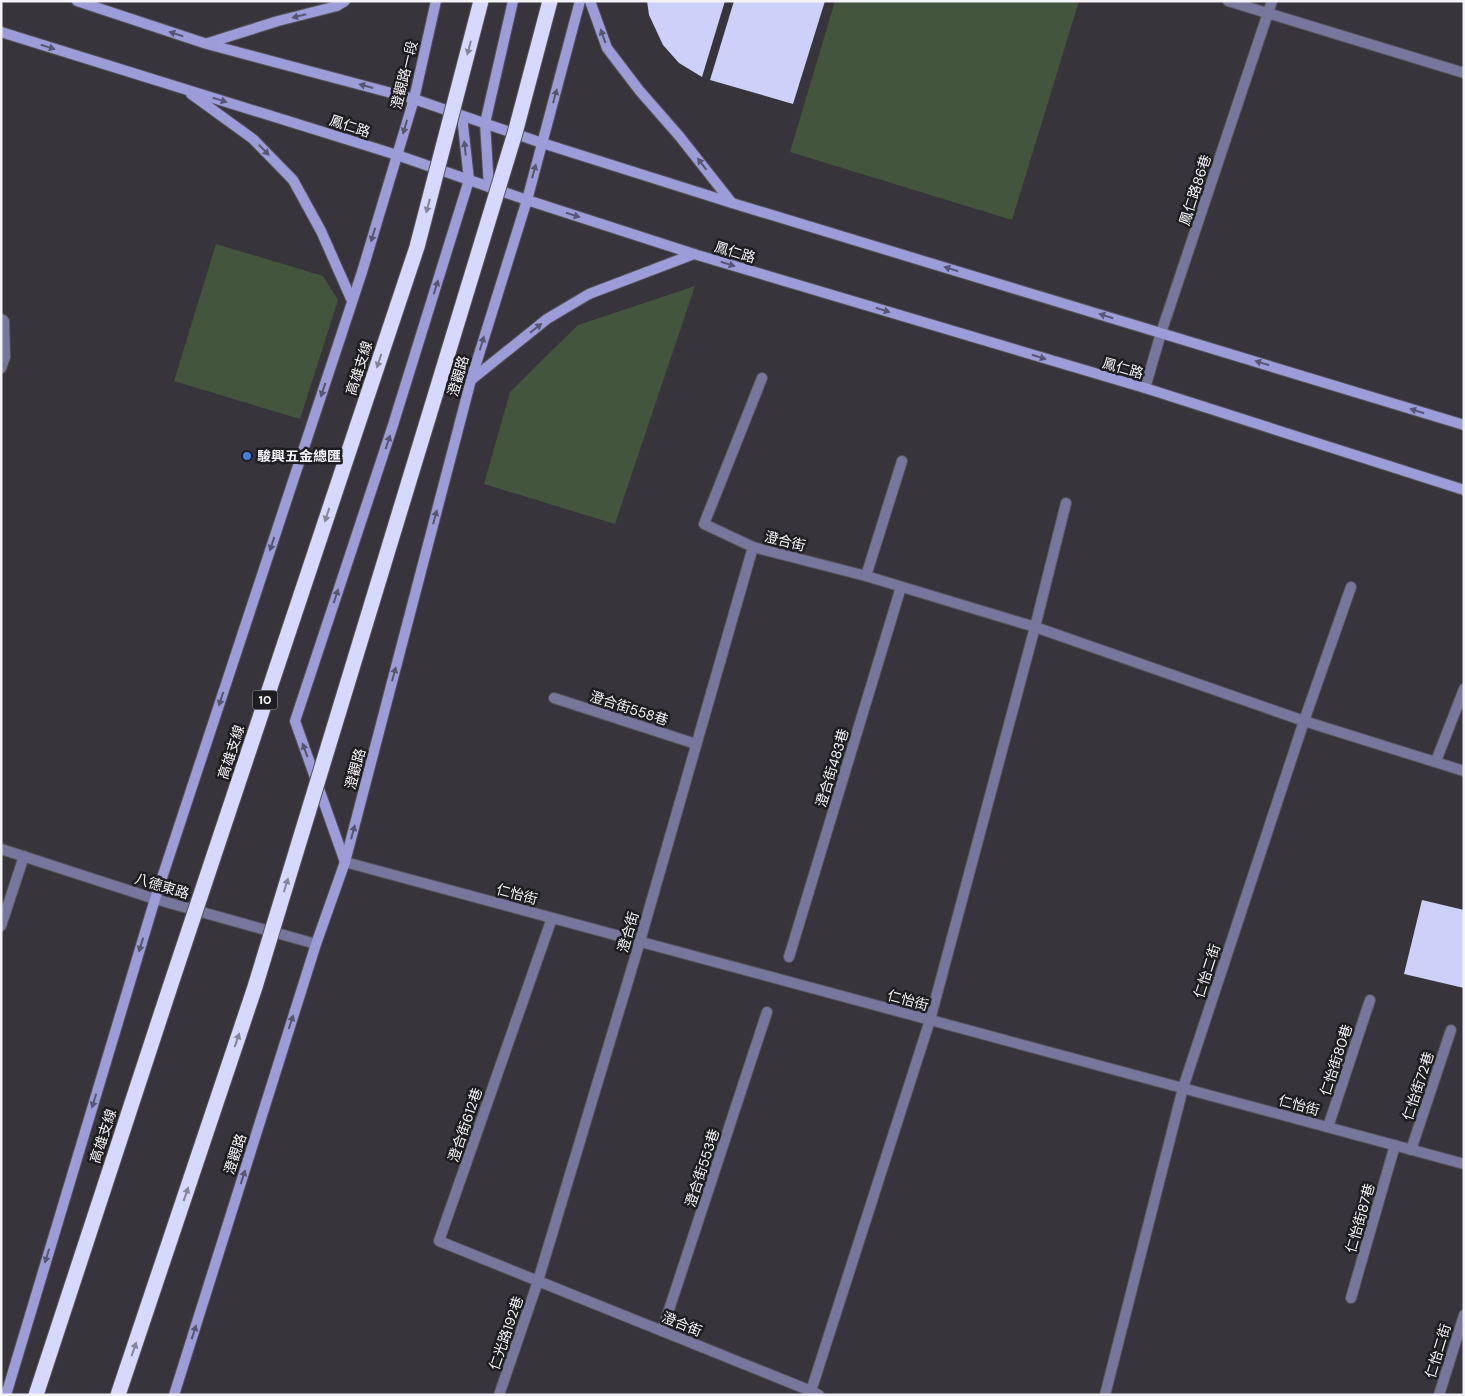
<svg xmlns="http://www.w3.org/2000/svg" width="1465" height="1396" viewBox="0 0 1465 1396" font-family="'DM Sans','Noto Sans TC',sans-serif">
	<style>
		.green { fill: #43553c }
		.building { fill: #cdd0f8 }
		.lines { fill: none; stroke-linecap: round; stroke-linejoin: round }
		.lane-casing { stroke: #555359; stroke-width: 12 }
		.street-casing { stroke: #555359; stroke-width: 12 }
		.secondary-casing { stroke: #555359; stroke-width: 12 }
		.lane { stroke: #77779d; stroke-width: 10 }
		.street { stroke: #77779d; stroke-width: 10 }
		.secondary { stroke: #9b9cd8; stroke-width: 10 }
		.highway-bridge-casing { stroke: #555359; stroke-width: 17; stroke-linecap: butt }
		.highway-bridge { stroke: #d7d8fe; stroke-width: 15 }
		.oneway { fill: #565672 }
		.oneway2 { fill: #84849a }
		.shop-dot { fill: #3f7fe0; stroke: #1e1d1f; stroke-width: 2 }
		.labels { text-anchor: middle; dominant-baseline: central; stroke-width: 5; stroke-linejoin: round; paint-order: stroke }
		.shield { fill: #1e1d1f; stroke: #b4b3b6; stroke-width: 1 }
		.shield-label { font-size: 12px; font-weight: bold; fill: #f4f3f7 }
		.street-label { font-size: 14px; fill: #f4f3f7; stroke: #1e1d1f }
		.poi-label { font-size: 14px; font-weight: bold; fill: #f4f3f7; stroke: #1e1d1f; text-anchor: start }
	</style>
	<rect width="100%" height="100%" fill="#37353b"/>
	<g class="green">
		<path d="M835,1h244l-67,219 -222,-68z"/>
		<path d="M216,244l107,32 15,24 -38,119 -126,-38z"/>
		<path d="M695,286l-80,238 -131,-40 26,-92 68,-67z"/>
	</g>
	<g class="building">
		<path d="M647,1h78l-23,76 -23,-14 -16,-18 -14,-30z"/>
		<path d="M734,1h91l-32,103 -83,-24z"/>
		<path d="M1422,900l42,10v78l-60,-14z"/>
	</g>
	<g class="lines">
		<defs>
			<g id="lane">
				<path d="M1228,1l236,72"/>
				<path d="M1145,388l16,-55 111,-332"/>
				<path d="M1066,503l-31,124 269,94 47,-134"/>
				<path d="M753,547l-49,-23 58,-146"/>
				<path d="M866,576l36,-115"/>
				<path d="M554,698l142,46"/>
				<path d="M1436,761l28,-72"/>
				<path d="M1,926l23,-70"/>
				<path d="M789,957l112,-370"/>
				<path d="M1328,1127l42,-127"/>
				<path d="M1411,1150l40,-120"/>
				<path d="M1351,1298l44,-153"/>
				<path d="M662,1331l105,-319"/>
				<path d="M499,1395l39,-114 -99,-40 113,-323"/>
			</g>
			<g id="street">
				<path d="M1,319l3,2 1,36 -4,11"/>
				<path d="M1,849l154,50 161,45"/>
				<path d="M345,862l1119,302"/>
				<path d="M809,1395l2,-4 119,-371 105,-393 -169,-51 -113,-29 -113,394 -102,340 273,110 8,4"/>
				<path d="M1105,1395l78,-307 121,-367 160,50"/>
				<path d="M1439,1395l25,-80"/>
			</g>
			<g id="secondary">
				<path d="M77,1l130,43 207,55 128,44 190,60 732,222"/>
				<path d="M590,1l17,47 32,42 41,47 52,66"/>
				<path d="M1,32l396,123 130,45 167,54 451,134 319,102"/>
				<path d="M208,43l70,-22 59,-15 8,-5"/>
				<path d="M191,94l62,45 40,41 28,51 31,70"/>
				<path d="M489,187l-4,-64 28,-122"/>
				<path d="M471,380l76,-61 42,-25 105,-40"/>
				<path d="M345,862l-50,-141 98,-296 76,-245 -7,-64"/>
				<path d="M6,1395l149,-496 207,-627 52,-173 22,-98"/>
				<path d="M174,1395l142,-451 29,-82 126,-482 56,-180 53,-199"/>
			</g>
		</defs>
		<use href="#lane" class="lane-casing"/>
		<use href="#street" class="street-casing"/>
		<use href="#secondary" class="secondary-casing"/>
		<use href="#lane" class="lane"/>
		<use href="#street" class="street"/>
		<use href="#secondary" class="secondary"/>
		<defs>
			<g id="highway-bridge">
				<path d="M36,1395l135,-411 246,-737 64,-246"/>
				<path d="M118,1395l137,-408 260,-854 35,-132"/>
			</g>
		</defs>
		<use href="#highway-bridge" class="highway-bridge-casing"/>
		<use href="#highway-bridge" class="highway-bridge"/>
	</g>
	<defs><path id="oneway-solid" d="M-6-.8H1V-3.2L6.5 0L1 3.2V.8H-6Z" transform="scale(1.25)"/></defs>
	<g class="oneway">
		<use href="#oneway-solid" transform="translate(299 16) rotate(166)"/>
		<use href="#oneway-solid" transform="translate(176 34) rotate(-162)"/>
		<use href="#oneway-solid" transform="translate(603 36) rotate(-110)"/>
		<use href="#oneway-solid" transform="translate(48 47) rotate(17)"/>
		<use href="#oneway-solid" transform="translate(366 86) rotate(-165)"/>
		<use href="#oneway-solid" transform="translate(555 96) rotate(-75)"/>
		<use href="#oneway-solid" transform="translate(220 100) rotate(17)"/>
		<use href="#oneway-solid" transform="translate(405 127) rotate(106)"/>
		<use href="#oneway-solid" transform="translate(465 148) rotate(-96)"/>
		<use href="#oneway-solid" transform="translate(264 150) rotate(46)"/>
		<use href="#oneway-solid" transform="translate(702 164) rotate(-128)"/>
		<use href="#oneway-solid" transform="translate(534 171) rotate(-75)"/>
		<use href="#oneway-solid" transform="translate(573 215) rotate(18)"/>
		<use href="#oneway-solid" transform="translate(373 235) rotate(107)"/>
		<use href="#oneway-solid" transform="translate(728 264) rotate(17)"/>
		<use href="#oneway-solid" transform="translate(951 269) rotate(-163)"/>
		<use href="#oneway-solid" transform="translate(436 287) rotate(-73)"/>
		<use href="#oneway-solid" transform="translate(883 310) rotate(17)"/>
		<use href="#oneway-solid" transform="translate(1106 316) rotate(-163)"/>
		<use href="#oneway-solid" transform="translate(536 328) rotate(-38)"/>
		<use href="#oneway-solid" transform="translate(482 343) rotate(-73)"/>
		<use href="#oneway-solid" transform="translate(1039 357) rotate(17)"/>
		<use href="#oneway-solid" transform="translate(1262 363) rotate(-163)"/>
		<use href="#oneway-solid" transform="translate(323 390) rotate(108)"/>
		<use href="#oneway-solid" transform="translate(1417 411) rotate(-163)"/>
		<use href="#oneway-solid" transform="translate(388 442) rotate(-72)"/>
		<use href="#oneway-solid" transform="translate(435 517) rotate(-75)"/>
		<use href="#oneway-solid" transform="translate(272 544) rotate(108)"/>
		<use href="#oneway-solid" transform="translate(336 596) rotate(-72)"/>
		<use href="#oneway-solid" transform="translate(394 674) rotate(-75)"/>
		<use href="#oneway-solid" transform="translate(221 699) rotate(108)"/>
		<use href="#oneway-solid" transform="translate(305 750) rotate(-110)"/>
		<use href="#oneway-solid" transform="translate(353 832) rotate(-75)"/>
		<use href="#oneway-solid" transform="translate(141 945) rotate(107)"/>
		<use href="#oneway-solid" transform="translate(291 1022) rotate(-72)"/>
		<use href="#oneway-solid" transform="translate(94 1101) rotate(107)"/>
		<use href="#oneway-solid" transform="translate(243 1177) rotate(-72)"/>
		<use href="#oneway-solid" transform="translate(47 1256) rotate(107)"/>
		<use href="#oneway-solid" transform="translate(194 1332) rotate(-72)"/>
	</g>
	<g class="oneway2">
		<use href="#oneway-solid" transform="translate(469 48) rotate(105)"/>
		<use href="#oneway-solid" transform="translate(428 206) rotate(105)"/>
		<use href="#oneway-solid" transform="translate(379 361) rotate(108)"/>
		<use href="#oneway-solid" transform="translate(327 515) rotate(108)"/>
		<use href="#oneway-solid" transform="translate(286 885) rotate(-73)"/>
		<use href="#oneway-solid" transform="translate(237 1040) rotate(-71)"/>
		<use href="#oneway-solid" transform="translate(186 1194) rotate(-71)"/>
		<use href="#oneway-solid" transform="translate(134 1349) rotate(-71)"/>
	</g>
	<circle class="shop-dot" cx="247" cy="456" r="5"/>
	<g class="labels">
		<rect class="shield" x="252.5" y="690.5" width="25" height="19" rx="4"/>
		<g class="shield-label">
			<text x="265" y="700">10</text>
		</g>
		<g class="street-label">
			<text transform="translate(404 75) rotate(-76)">澄觀路一段</text>
			<text transform="translate(350 126) rotate(18)">鳳仁路</text>
			<text transform="translate(1195 190) rotate(-72)">鳳仁路86巷</text>
			<text transform="translate(735 252) rotate(17)">鳳仁路</text>
			<text transform="translate(359 368) rotate(-72)">高雄支線</text>
			<text transform="translate(1123 368) rotate(16)">鳳仁路</text>
			<text transform="translate(458 376) rotate(-74)">澄觀路</text>
			<text transform="translate(785 541) rotate(14)">澄合街</text>
			<text transform="translate(629 708) rotate(18)">澄合街558巷</text>
			<text transform="translate(231 752) rotate(-72)">高雄支線</text>
			<text transform="translate(832 768) rotate(-73)">澄合街483巷</text>
			<text transform="translate(355 769) rotate(-75)">澄觀路</text>
			<text transform="translate(162 886) rotate(17)">八德東路</text>
			<text transform="translate(517 894) rotate(15)">仁怡街</text>
			<text transform="translate(628 932) rotate(-74)">澄合街</text>
			<text transform="translate(1207 971) rotate(-72)">仁怡二街</text>
			<text transform="translate(908 1000) rotate(15)">仁怡街</text>
			<text transform="translate(1336 1060) rotate(-72)">仁怡街80巷</text>
			<text transform="translate(1418 1086) rotate(-72)">仁怡街72巷</text>
			<text transform="translate(1299 1105) rotate(15)">仁怡街</text>
			<text transform="translate(465 1125) rotate(-71)">澄合街612巷</text>
			<text transform="translate(103 1136) rotate(-72)">高雄支線</text>
			<text transform="translate(235 1154) rotate(-72)">澄觀路</text>
			<text transform="translate(702 1168) rotate(-72)">澄合街553巷</text>
			<text transform="translate(1360 1218) rotate(-74)">仁怡街87巷</text>
			<text transform="translate(682 1324) rotate(22)">澄合街</text>
			<text transform="translate(506 1333) rotate(-71)">仁光路192巷</text>
			<text transform="translate(1438 1351) rotate(-73)">仁怡二街</text>
		</g>
		<g class="poi-label">
			<text x="257" y="456">駿興五金總匯</text>
		</g>
	</g>
	<rect width="1465" height="1396" fill="none" stroke="#f4f3f7" stroke-width="5"/>
</svg>
